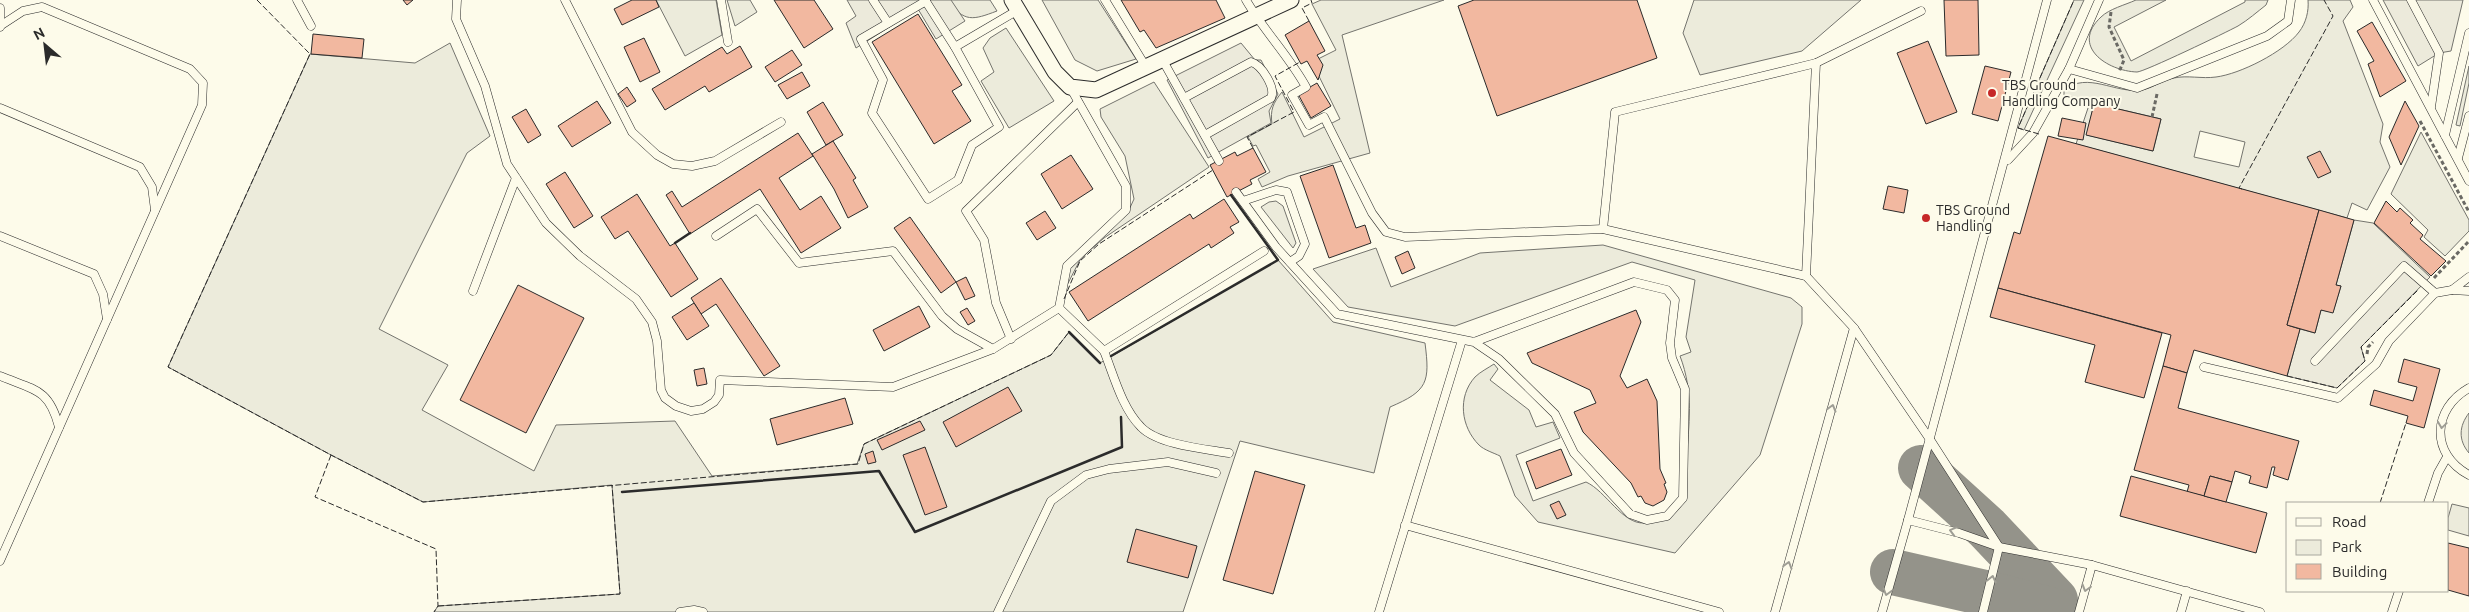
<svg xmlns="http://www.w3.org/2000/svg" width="2469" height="612" viewBox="0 0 2469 612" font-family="Ubuntu,sans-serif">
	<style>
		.green { fill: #ecebdb; stroke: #74746e; fill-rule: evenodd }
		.parking { fill: #eceadb; stroke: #74746e }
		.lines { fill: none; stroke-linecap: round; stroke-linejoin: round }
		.taxiway { stroke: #94938a; stroke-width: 46 }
		.building { fill: #f2b8a0; stroke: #2b2b2b }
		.lane-casing { stroke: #2b2b2b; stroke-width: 9 }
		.street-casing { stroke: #2b2b2b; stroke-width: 17 }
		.path { stroke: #6a6964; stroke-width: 3; stroke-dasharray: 4 2.5; stroke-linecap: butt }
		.lane { stroke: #fdfbea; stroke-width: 8 }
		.street { stroke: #fdfbea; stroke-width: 15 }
		.fence { stroke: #2b2b2b; stroke-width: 1; stroke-dasharray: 6 2.5; stroke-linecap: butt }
		.wall { stroke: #2b2b2b; stroke-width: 2.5 }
		.oneway { stroke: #9e9d94 }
		.poi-dot { fill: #c62828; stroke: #fdfbea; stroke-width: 2 }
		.labels { text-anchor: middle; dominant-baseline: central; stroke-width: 4; stroke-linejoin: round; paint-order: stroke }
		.poi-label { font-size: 14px; fill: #2b2b2b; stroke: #fdfbea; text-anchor: start }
	</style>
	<rect width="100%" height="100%" fill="#fdfbea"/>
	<g class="green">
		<path d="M656,0h60l6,35 -37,21z"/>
		<path d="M727,0h23l7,12 -22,14z"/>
		<path d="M948,0h42l7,11c-24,9 -33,12 -49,-11z"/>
		<path d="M1042,0h56l38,59 -39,12 -22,-11z"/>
		<path d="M1321,0h123l-102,35 28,118 -82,23 -26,11 -4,-8 12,-7 -14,-27 -3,1 -5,-9 24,-13c-2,-14 1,-21 10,-32l22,45 36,-18 -28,-57 24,-12 -24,-46z"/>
		<path d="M1694,0h167l-59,51 -102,24 -17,-42z"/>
		<path d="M2074,0h10l-60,130 -6,-2z"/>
		<path d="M2136,0h30l-52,27 17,34 114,-59v-2h23l-2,5c-9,7 -18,15 -28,21 -11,6 -94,46 -101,46 -30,-1 -67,-26 -36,-55 8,-8 24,-12 35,-17z"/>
		<path d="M2308,0h42l3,7 -10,14 40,103 -3,18 10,25 -23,43 -15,-7 -5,15 -271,-74 14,-42 -26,-7v-5c24,-19 51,4 78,0 11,-2 20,-10 32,-12 13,-3 28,1 42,-1 24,-3 68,-25 83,-45 7,-9 10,-21 9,-32zM2105,98l11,2 -2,8 47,11 -8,32 -66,-16 7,-31 9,2zM2200,131l45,11 -6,25 -45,-10z"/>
		<path d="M1006,28l48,73 -45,27 -28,-47 13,-9 -11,-24 7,-10z"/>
		<path d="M450,43l40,93 -23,17 -88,176 69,36 -26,45 112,61 22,-46 119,-4 37,55 145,-12 7,-20 187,-89 18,-23 31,31 178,-103 55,62 92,21c5,39 3,48 -35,64l-16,66 -134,-32 -57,171h-749l4,-6 182,-12 -8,-109 -189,17 -92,-47 -163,-88 142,-313 105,9z"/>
		<path d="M2469,66v17l-9,43 -4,-1z"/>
		<path d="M1154,82l55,85 -105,71 -23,20 -16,31 3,-18 60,-59 6,-13 -9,-43 -24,-39 -1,-8z"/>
		<path d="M2421,132l48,88v11l-24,25 -21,-19 4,-7 -37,-36z"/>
		<path d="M1276,201l7,5 13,37 -3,5 -32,-41 8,-5z"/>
		<path d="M1603,245l188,53 11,9v17l-42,131 -85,98 -137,-31 -23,-26 -15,-40c-6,-3 -16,-6 -21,-11 -18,-18 -22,-48 -4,-68 5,-5 13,-9 19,-13l4,5 -8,11 39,30 7,17 17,-5 7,16 -44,17 17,46 53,-19c20,9 36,42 58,41 15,-1 35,-11 39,-27 3,-10 2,-23 3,-34 3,-38 8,-69 -6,-106l11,-4 -5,-15 9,-57 -63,-18 -177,64 -107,-19 -35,-38 63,-21 15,39 89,-34z"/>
		<path d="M2469,413v40c-11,-13 -10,-27 0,-40z"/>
		<path d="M2452,504l17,4v28l-21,-6v-12z"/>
	</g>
	<g class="parking">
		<path d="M847,0h104l14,21 -29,18 -18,-30 -62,39 -10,-25 10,-7z"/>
		<path d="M2383,0h80l-12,51 -12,2 -21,13z"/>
		<path d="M1241,43l14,17h6l17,34 -9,17 2,12 -63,35 -41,-78z"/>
		<path d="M2354,220l19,3 57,54 -69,70 4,14 -28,27 -50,-12 13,-47 15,4 6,-23 12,2 8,-26 -5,-1z"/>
	</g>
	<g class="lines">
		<g class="taxiway">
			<path d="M1921,468l66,60 68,72 -4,12"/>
			<path d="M1893,572l96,22 68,18"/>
		</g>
	</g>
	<g class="building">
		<path d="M403,0h10l-6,5z"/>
		<path d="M632,0h24l3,7 -37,18 -8,-16z"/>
		<path d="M774,0h40l19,29 -29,19z"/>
		<path d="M1121,0h95l9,18 -69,30 -12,-18 -4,2z"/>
		<path d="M1474,0h163l20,58 -160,58 -39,-110z"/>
		<path d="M1944,0h34l1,55 -33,1z"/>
		<path d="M918,14l44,71 -10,6 19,30 -37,23 -62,-102z"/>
		<path d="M1309,21l16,30 -8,4 6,10 -5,15 -11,-19 -6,3 -16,-29z"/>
		<path d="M2372,22l34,59 -26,16 -12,-33 6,-3 -17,-30z"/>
		<path d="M313,34l51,5 -2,19 -51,-4z"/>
		<path d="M644,38l16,34 -20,10 -16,-35z"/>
		<path d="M1928,41l29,71 -31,12 -29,-71z"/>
		<path d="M740,46l12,21 -43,25 -4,-6 -40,24 -13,-21 70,-42 5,7z"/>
		<path d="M792,50l10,15 -27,17 -10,-15z"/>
		<path d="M1985,66l26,6 -13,49 -26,-7z"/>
		<path d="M802,72l8,14 -23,13 -9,-14z"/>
		<path d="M1317,83l14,23 -20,12 -13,-24z"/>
		<path d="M627,87l9,14 -9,6 -9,-13z"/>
		<path d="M2105,98l11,2 -2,8 47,11 -8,32 -67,-16 8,-31 9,2z"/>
		<path d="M597,101l14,22 -39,24 -14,-21z"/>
		<path d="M2405,101l14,25 -18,39 -12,-28z"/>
		<path d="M823,102l20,33 -17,10 -19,-33z"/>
		<path d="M526,109l15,26 -13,8 -16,-26z"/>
		<path d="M2062,118l24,5 -3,17 -25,-4z"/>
		<path d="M798,133l15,23 -34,22 21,32 21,-14 20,32 -40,25 -41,-64 -70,45 -24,-39 6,-4 10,16z"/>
		<path d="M2048,136l271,74 -32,115 13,4 -13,47 -93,-26 -7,23 -24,-7 8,-31 -173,-47 16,-56 6,2z"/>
		<path d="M833,141l23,37 -3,2 15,27 -20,11 -14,-29 -22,-35z"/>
		<path d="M1253,148l13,24 -16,8 2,4 -25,13 -17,-32 25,-13 2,4z"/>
		<path d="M2320,151l11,21 -13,6 -11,-21z"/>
		<path d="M1071,155l22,34 -31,20 -21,-35z"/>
		<path d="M1333,165l23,63 9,-3 6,18 -42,15 -29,-82z"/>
		<path d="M565,172l28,44 -19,12 -28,-44z"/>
		<path d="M1888,186l20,4 -4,23 -21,-4z"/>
		<path d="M637,194l33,52 5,-3 23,36 -27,18 -43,-66 -13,8 -14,-22z"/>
		<path d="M1224,199l15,23 -9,5 4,6 -23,15 -2,-4 -121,77 -19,-29 121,-78 3,5z"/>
		<path d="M2386,201l11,11 3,-4 13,12 -3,3 13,12 -3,4 26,22 -15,15 -57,-53z"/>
		<path d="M2319,210l35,10 -18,65 5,1 -8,27 -12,-3 -6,23 -28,-8z"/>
		<path d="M1045,211l11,17 -19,12 -11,-17z"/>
		<path d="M910,217l46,65 -15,11 -47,-65z"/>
		<path d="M1408,251l7,17 -13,6 -7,-17z"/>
		<path d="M966,277l9,19 -10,4 -9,-18z"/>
		<path d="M721,278l59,88 -16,10 -48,-72 -15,10 -10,-16z"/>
		<path d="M518,285l66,33 -58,115 -66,-33z"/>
		<path d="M1998,288l164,45 -18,65 -59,-16 10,-37 -105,-28z"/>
		<path d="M694,303l15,23 -22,14 -15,-23z"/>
		<path d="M919,306l11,21 -46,24 -11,-21z"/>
		<path d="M967,308l8,13 -7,4 -8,-13z"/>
		<path d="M1636,310l5,12 -21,54 7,12 20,-9 10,22 3,68 6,14 -2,1 3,8 -3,8 -11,6 -8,-3 -4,-7 -3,1 -7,-14 -48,-51 -9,-20 22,-9 -6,-13 -58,-27 -5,-10z"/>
		<path d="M2404,359l36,10 -16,59 -18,-5 2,-7 -38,-11 4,-15 39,11 4,-14 -19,-5z"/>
		<path d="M2163,366l24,7 -9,35 121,33 -11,39 -15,-5 2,-8h-3l-5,21 -18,-5 2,-7 -16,-5 -3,11 -22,-6 -6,20 -17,-4 2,-7 -55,-15z"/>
		<path d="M704,368l3,16 -10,2 -3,-16z"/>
		<path d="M1008,387l14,24 -66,36 -13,-25z"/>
		<path d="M845,398l8,26 -76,21 -7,-26z"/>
		<path d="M920,421l5,9 -43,20 -5,-10z"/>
		<path d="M925,447l22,60 -22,8 -22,-60z"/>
		<path d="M1561,449l11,26 -36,14 -10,-27z"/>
		<path d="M873,451l3,11 -8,2 -3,-10z"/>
		<path d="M1255,471l50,14 -32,109 -50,-14z"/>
		<path d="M2131,476l136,37 -11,40 -136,-37z"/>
		<path d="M2210,476l22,6 -6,20 -22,-6z"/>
		<path d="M1559,501l7,14 -9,4 -7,-14z"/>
		<path d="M1136,529l61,17 -9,32 -61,-16z"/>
		<path d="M2448,543l21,5v48l-21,-6z"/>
	</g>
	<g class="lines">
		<defs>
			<g id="lane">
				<path d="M297,0l14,26"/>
				<path d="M457,0l-1,19 29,67 22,78 39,59 34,33 56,43 16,23 5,19 4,49 4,8 11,8 15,5 12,-2 11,-7 5,-7 1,-15 173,7 100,-38 66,-41 8,-42 59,-56v-24l-56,-99"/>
				<path d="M565,0l67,132 25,23 16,9 19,2 23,-5 66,-39"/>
				<path d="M721,0l7,42"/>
				<path d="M873,0l15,23"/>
				<path d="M925,0l30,47"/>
				<path d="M1105,0l41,67"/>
				<path d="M1246,0c18,31 43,56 60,87l-14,8 17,30 15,-8 48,96 14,19 19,5 198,-8 203,47 48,52 75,110 70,109 -16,65"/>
				<path d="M2373,0l96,181"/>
				<path d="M2411,0l28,53 -8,54"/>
				<path d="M926,1l-65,38 22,41 -11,33 56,86 30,-19 14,-35 27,-18 -44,-80 63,-37"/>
				<path d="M0,8v19"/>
				<path d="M1162,59l57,102"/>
				<path d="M1816,63l105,-52"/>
				<path d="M2069,69l68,19 130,-52 21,-15 3,-21"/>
				<path d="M1184,98l67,-36c11,3 25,26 20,36l-66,37"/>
				<path d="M0,108l140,59 12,20 3,23"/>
				<path d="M2445,135l24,-102"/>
				<path d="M2458,158l11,-42"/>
				<path d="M2008,160l25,-27 36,-64 30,-69"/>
				<path d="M1236,192l40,55 61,67 137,28 160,-60 33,8 8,10 -5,43 2,15 13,31 -2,109 -16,18 -20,4 -17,-6 -56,-61 -19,-39 -56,-55 -25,-17"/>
				<path d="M1243,201l33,-11 11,2 18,52 -6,12 -9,6"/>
				<path d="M1603,229l12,-117 201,-49 -10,213"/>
				<path d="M0,236l94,38 9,20 4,25"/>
				<path d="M716,236l41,-27 42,54 94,-12 49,65 15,13 36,20"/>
				<path d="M2469,277l-17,13 17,1"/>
				<path d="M473,291l43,-113"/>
				<path d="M1059,308l45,43 160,-100"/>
				<path d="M1011,339l-15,-36 -12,-63 -18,-29 112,-109"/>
				<path d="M1104,351c10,25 18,57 37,76 17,18 65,22 88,26"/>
				<path d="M2315,361l89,-95 31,27"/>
				<path d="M2204,367l134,31 38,-34 13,-23 46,-48 17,-3"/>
				<path d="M0,376c34,14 49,12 59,51"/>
				<path d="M2469,388c-37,21 -39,66 0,87"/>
				<path d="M2428,503l10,-30 9,-16"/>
				<path d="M1908,520l139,-520"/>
				<path d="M1405,525l314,87"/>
				<path d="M0,561l202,-456 1,-22 -13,-14 -148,-62 -19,4 -23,15"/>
				<path d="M680,612l14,-2 9,2"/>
				<path d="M998,612l53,-111 35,-26 23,-6 59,-7 48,11"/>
				<path d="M1379,612l83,-272"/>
				<path d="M1775,612l79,-284"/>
				<path d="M1882,612l26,-92 51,13 40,14 93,18 168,47"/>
				<path d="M2079,612l13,-47"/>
				<path d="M2181,612l6,-21"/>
				<path d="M2392,612l7,-21"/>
			</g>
			<path id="street" d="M1012,0l43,72 15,15 26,3 195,-90"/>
		</defs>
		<use href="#lane" class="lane-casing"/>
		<use href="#street" class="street-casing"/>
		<g class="path">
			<path d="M2111,12l-2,15 15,33 -5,12"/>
			<path d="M2152,117l5,-23"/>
			<path d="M2420,121l49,91"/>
			<path d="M2434,278l35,-37"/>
			<path d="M2367,354l1,-7 5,-5"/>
		</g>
		<use href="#lane" class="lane"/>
		<use href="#street" class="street"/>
		<g class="fence">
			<path d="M257,0l53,54 -142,313 163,88 92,47 435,-38 6,-20 187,-89 18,-23"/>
			<path d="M1309,21l-7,-13 10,-5 -1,-3"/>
			<path d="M2039,134l-21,-6 56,-128"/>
			<path d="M1253,148l-6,-11 47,-25 -19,-36 25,-14"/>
			<path d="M2242,189l-3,-1 94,-172 -9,-16"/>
			<path d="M1064,299l16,-38 19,-17 114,-74"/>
			<path d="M2287,376l50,12 28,-27 -4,-14 57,-57"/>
			<path d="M331,455l-16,42 121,52 2,57 -4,6"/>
			<path d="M2380,503l26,-80"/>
			<path d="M438,606l182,-12 -8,-109"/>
		</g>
		<g class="wall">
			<path d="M675,243l15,-10"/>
			<path d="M1069,332l31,31"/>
			<path d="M1111,356l167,-96 -47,-65"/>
			<path d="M622,492l257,-21 36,61 207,-85 -1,-30"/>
		</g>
	</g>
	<defs><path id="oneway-chevron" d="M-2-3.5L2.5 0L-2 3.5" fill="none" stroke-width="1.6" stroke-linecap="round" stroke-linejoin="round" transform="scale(1.25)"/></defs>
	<g class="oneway">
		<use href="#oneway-chevron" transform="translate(1832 408) rotate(-74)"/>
		<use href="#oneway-chevron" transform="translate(2442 425) rotate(98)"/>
		<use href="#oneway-chevron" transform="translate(1953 531) rotate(-165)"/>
		<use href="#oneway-chevron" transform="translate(1788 565) rotate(-74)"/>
		<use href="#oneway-chevron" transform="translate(1992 579) rotate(-77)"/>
		<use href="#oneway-chevron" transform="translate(2086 588) rotate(106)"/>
		<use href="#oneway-chevron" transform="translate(1887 592) rotate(106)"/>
	</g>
	<g class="poi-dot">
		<circle cx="1992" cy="93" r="5"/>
		<circle cx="1926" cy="218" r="5"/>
	</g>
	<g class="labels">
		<g class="poi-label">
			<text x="2002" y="85">TBS Ground<tspan x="2002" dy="16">Handling Company</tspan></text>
			<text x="1936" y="210">TBS Ground<tspan x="1936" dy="16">Handling</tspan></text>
		</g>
	</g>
	<rect x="2286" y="502" width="162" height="90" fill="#fdfbea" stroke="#a9a89e"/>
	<rect x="2296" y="518" width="25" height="8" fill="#fdfbea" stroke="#a9a89e"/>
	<text x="2332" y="527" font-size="15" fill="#2b2b2b">Road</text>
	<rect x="2296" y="540" width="25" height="15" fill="#ecebdb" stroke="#a9a89e"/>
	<text x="2332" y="552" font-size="15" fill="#2b2b2b">Park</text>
	<rect x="2296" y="564" width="25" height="15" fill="#f2b8a0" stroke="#a9a89e"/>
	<text x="2332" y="577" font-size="15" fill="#2b2b2b">Building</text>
	<g transform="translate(45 45) rotate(332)" stroke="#fdfbea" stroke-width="4" paint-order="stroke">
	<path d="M0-4L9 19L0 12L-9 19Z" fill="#2b2b2b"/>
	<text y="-8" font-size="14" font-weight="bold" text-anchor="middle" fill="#2b2b2b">N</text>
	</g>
</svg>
